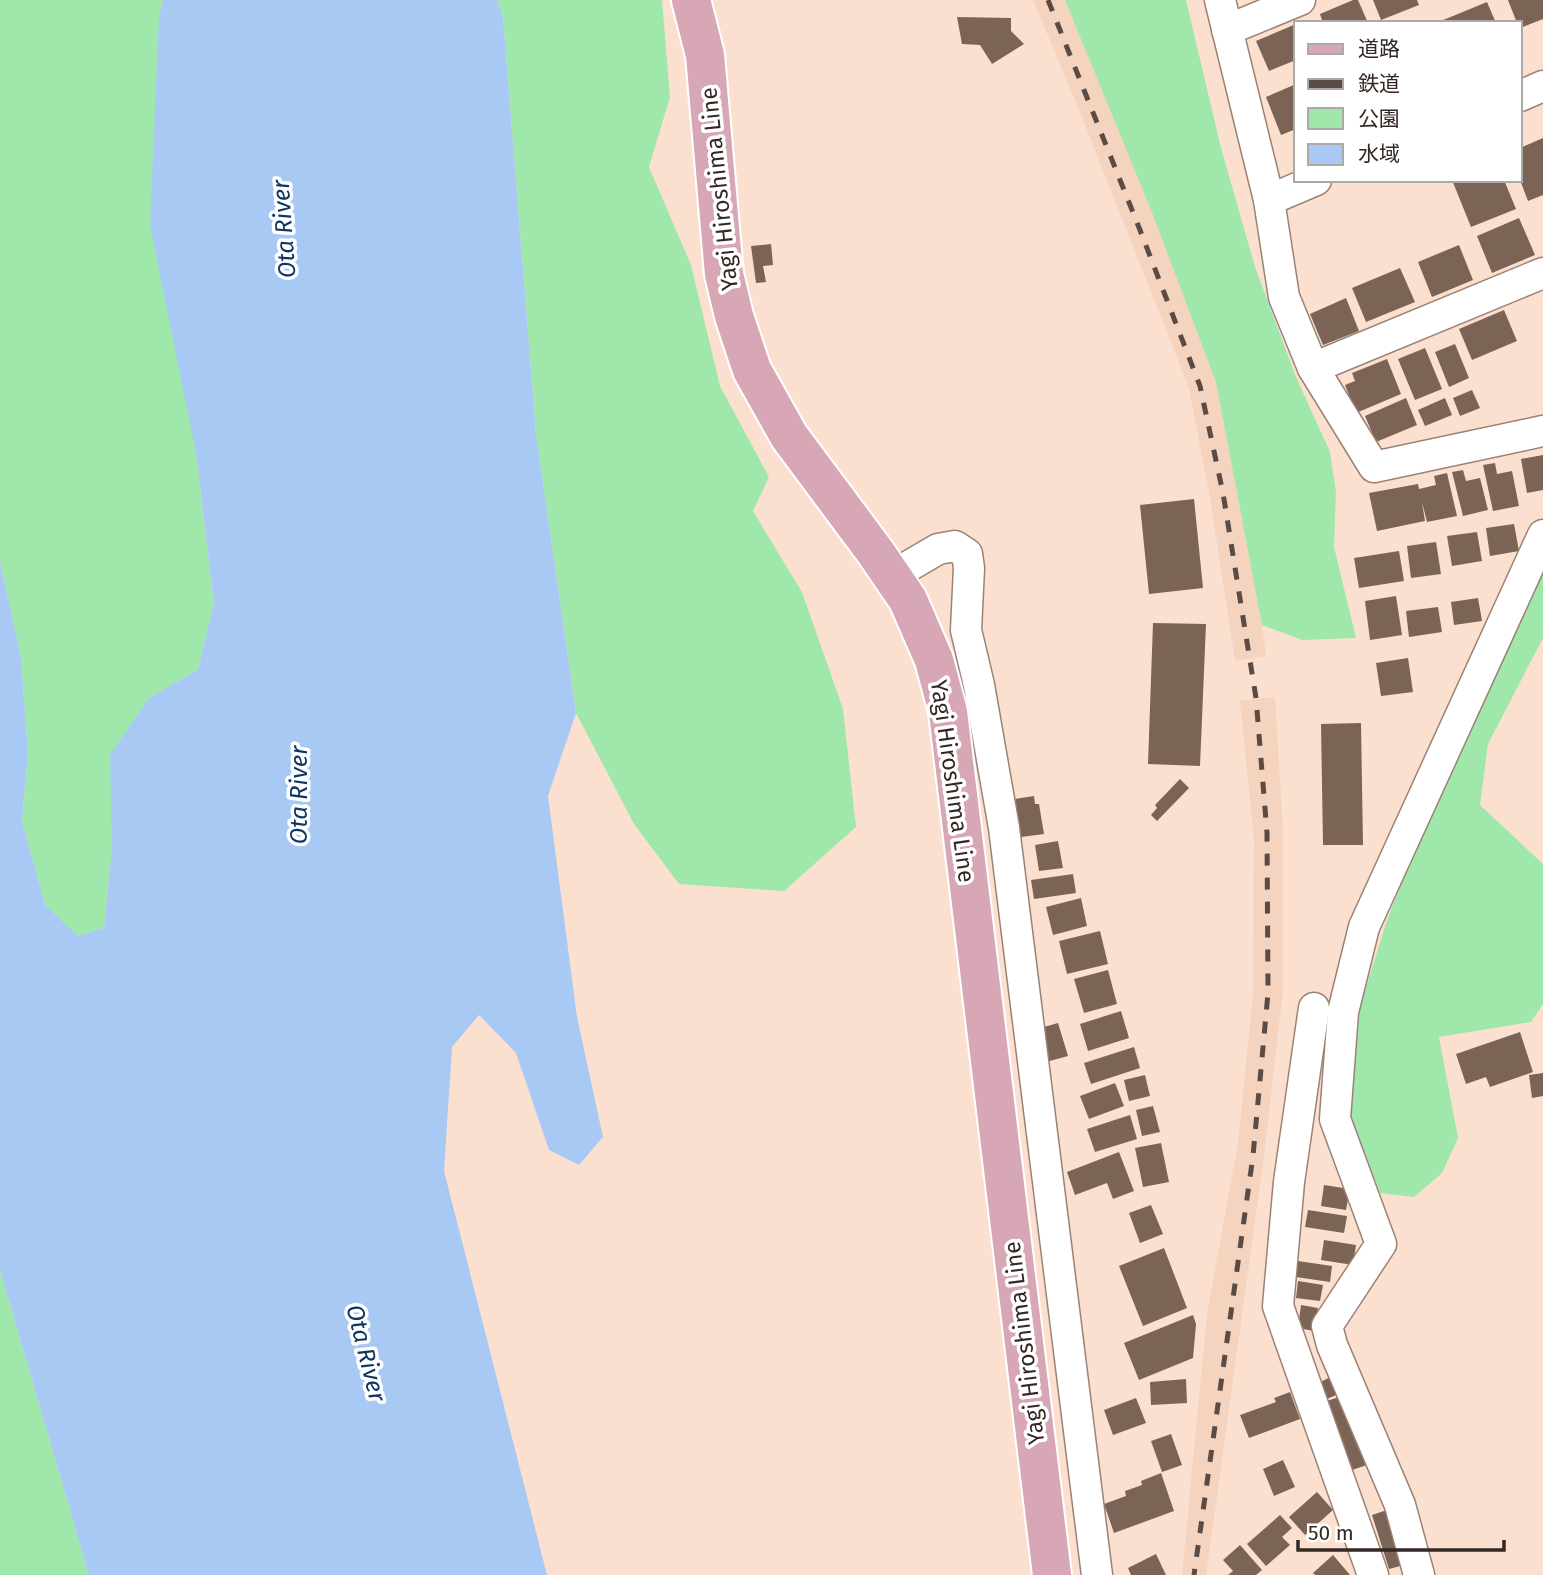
<svg xmlns="http://www.w3.org/2000/svg" width="1543" height="1575" viewBox="0 0 1543 1575" font-family="'Fira Sans','Noto Sans JP',sans-serif">
	<style>
		.built { fill: #f4d3bf }
		.green { fill: #a0e7ab }
		.water { fill: #a8c9f3 }
		.building { fill: #7b6356 }
		.lines { fill: none; stroke-linecap: round; stroke-linejoin: round }
		.minor-casing { stroke: #9b8274; stroke-width: 33 }
		.major-casing { stroke: #fff; stroke-width: 42 }
		.minor { stroke: #fff; stroke-width: 30 }
		.major { stroke: #d7a7b6; stroke-width: 38 }
		.rail { stroke: #5a4c45; stroke-width: 5; stroke-dasharray: 12 12; stroke-linecap: butt }
		.labels { text-anchor: middle; dominant-baseline: central; stroke-width: 7; stroke-linejoin: round; paint-order: stroke }
		.street-label { font-size: 23px; fill: #332823; stroke: #fff }
		.water-label { font-size: 24px; font-style: italic; fill: #103561; stroke: #fff }
	</style>
	<rect width="100%" height="100%" fill="#fbe0d0"/>
	<g class="built">
		<path d="M1033,0h32l86,210 65,172 46,243 4,31 -31,5 -25,-163 -21,-110 -111,-281z"/>
		<path d="M1275,697l8,132v161l-19,166 -58,419h-24l25,-261 31,-171 15,-149 1,-154 -14,-139z"/>
	</g>
	<g class="green">
		<path d="M0,0h163l-4,16 37,437 18,150 -16,66 -50,30 -36,148 -8,81 -26,8 -33,-32 -23,-83 6,-68 -7,-96 -21,-95z"/>
		<path d="M497,0h165l8,97 -21,70 42,98 29,121 49,91 -16,34 49,81 41,117 13,118 -72,64 -105,-7 -45,-60 -58,-111 -40,-279 -33,-417z"/>
		<path d="M1065,0h121l35,148 34,119 41,110 34,75 6,40 -2,55 22,91 -54,2 -40,-15 -46,-243 -65,-172z"/>
		<path d="M1543,569v69l-55,106 -8,61 63,59v140l-12,18 -92,15 19,101 -16,35 -28,24 -34,-4 -30,-79 10,-107 26,-84 45,-116z"/>
		<path d="M0,1270l89,305h-89z"/>
	</g>
	<path class="water" d="M163,0h334l6,17 33,417 40,279 -28,83 29,221 26,120 -24,28 -30,-15 -33,-97 -37,-38 -27,32 -8,124 103,404h-458l-89,-305v-708l21,95 7,96 -6,68 23,83 33,32 26,-8 8,-81 -2,-92 38,-56 50,-30 16,-66 -18,-150 -46,-228 9,-209z"/>
	<g class="building">
		<path d="M1353,0h5l10,23h-45l-3,-9z"/>
		<path d="M1373,0h44l2,5 -38,15z"/>
		<path d="M1508,0h35v19l-23,9v-5h-3z"/>
		<path d="M1487,2l9,21h-60z"/>
		<path d="M957,17l54,1v13l13,13 -32,20 -12,-19 -18,-1z"/>
		<path d="M1296,24v36l-27,11 -13,-30z"/>
		<path d="M1296,84v45l-15,6 -15,-38z"/>
		<path d="M1543,138v57l-15,6 -8,-21v-32z"/>
		<path d="M1452,180h52l12,29 -45,18z"/>
		<path d="M1519,218l16,37 -43,18 -15,-37z"/>
		<path d="M771,244l2,21 -10,1 3,16 -10,1 -5,-37z"/>
		<path d="M1459,245l14,35 -41,17 -14,-35z"/>
		<path d="M1400,268l15,34 -49,20 -14,-34z"/>
		<path d="M1346,298l13,33 -36,14 -13,-31z"/>
		<path d="M1504,310l13,31 -45,19 -13,-31z"/>
		<path d="M1455,344l14,34 -20,9 -14,-35z"/>
		<path d="M1425,348l17,41 -27,11 -17,-41z"/>
		<path d="M1387,359l14,35 -45,19 -11,-28 10,-4 -3,-8z"/>
		<path d="M1472,390l8,18 -20,8 -7,-18z"/>
		<path d="M1406,398l11,27 -41,17 -11,-26z"/>
		<path d="M1445,398l7,17 -27,11 -7,-16z"/>
		<path d="M1543,455v35l-16,3 -6,-34z"/>
		<path d="M1495,463l2,11 15,-3 7,35 -26,5 -10,-46z"/>
		<path d="M1463,470l3,11 14,-3 8,32 -25,6 -11,-44z"/>
		<path d="M1447,473l10,43 -30,6 -5,-20 3,19 -48,10 -8,-38 49,-9 1,5 17,-4 -2,-9z"/>
		<path d="M1194,499l9,89 -54,6 -9,-89z"/>
		<path d="M1514,524l5,27 -29,5 -4,-28z"/>
		<path d="M1477,532l5,29 -30,5 -5,-30z"/>
		<path d="M1436,542l5,32 -30,4 -4,-32z"/>
		<path d="M1399,551l5,30 -45,7 -5,-30z"/>
		<path d="M1396,596l6,39 -32,5 -5,-39z"/>
		<path d="M1478,598l4,23 -28,4 -3,-23z"/>
		<path d="M1438,607l4,25 -33,5 -3,-26z"/>
		<path d="M1153,623l53,1 -6,142 -52,-2z"/>
		<path d="M1408,658l5,34 -32,4 -5,-33z"/>
		<path d="M1361,723l2,122h-40l-2,-121z"/>
		<path d="M1180,779l9,9 -32,33 -6,-6 6,-7 -2,-3z"/>
		<path d="M1034,796l1,8h4l5,30 -23,3 -6,-38z"/>
		<path d="M1058,841l5,27 -24,3 -4,-26z"/>
		<path d="M1073,874l3,19 -42,6 -3,-19z"/>
		<path d="M1081,898l6,28 -34,9 -7,-28z"/>
		<path d="M1100,931l8,33 -41,10 -8,-33z"/>
		<path d="M1108,970l9,34 -33,9 -10,-34z"/>
		<path d="M1121,1011l8,27 -41,13 -8,-27z"/>
		<path d="M1058,1023l10,33 -22,6 -9,-33z"/>
		<path d="M1520,1032l13,40 -43,15 -4,-10 -20,7 -10,-30z"/>
		<path d="M1134,1047l6,21 -49,16 -7,-21z"/>
		<path d="M1543,1073v23l-11,2 -3,-23z"/>
		<path d="M1145,1075l5,21 -21,5 -5,-21z"/>
		<path d="M1115,1083l9,23 -35,13 -9,-23z"/>
		<path d="M1153,1106l7,26 -18,4 -6,-26z"/>
		<path d="M1130,1115l7,24 -42,13 -8,-23z"/>
		<path d="M1161,1143l8,39 -26,5 -8,-39z"/>
		<path d="M1119,1152l15,39 -21,8 -6,-16 -32,12 -8,-23z"/>
		<path d="M1324,1185l26,4 -4,21 -25,-4z"/>
		<path d="M1151,1205l12,29 -23,9 -11,-30z"/>
		<path d="M1308,1210l39,6 -3,17 -39,-6z"/>
		<path d="M1324,1240l32,5 -3,20 -32,-5z"/>
		<path d="M1164,1248l23,60 -44,18 -24,-60z"/>
		<path d="M1298,1261l34,5 -2,16 -34,-5z"/>
		<path d="M1298,1281l25,4 -3,16 -24,-3z"/>
		<path d="M1301,1305l17,3 -4,23 -16,-3z"/>
		<path d="M1193,1315l3,9 -3,34 -54,22 -15,-37z"/>
		<path d="M1334,1375l7,18 -19,8 -7,-16z"/>
		<path d="M1186,1379l1,24 -36,2 -1,-23z"/>
		<path d="M1290,1392l10,27 -51,19 -9,-23 36,-13 -2,-4z"/>
		<path d="M1345,1395l25,69 -18,6 -25,-69z"/>
		<path d="M1136,1398l10,25 -33,12 -9,-25z"/>
		<path d="M1171,1434l11,31 -20,7 -11,-31z"/>
		<path d="M1283,1460l12,27 -21,9 -11,-27z"/>
		<path d="M1161,1473l13,38 -60,22 -10,-29 22,-8 -1,-5 17,-6 -1,-4z"/>
		<path d="M1317,1492l16,18 -28,25 -16,-18z"/>
		<path d="M1387,1510l17,55 -15,4 -17,-54z"/>
		<path d="M1280,1515l12,13 -10,9 8,8 -24,21 -19,-22z"/>
		<path d="M1240,1545l22,25 -6,5h-28l5,-4 -10,-11z"/>
		<path d="M1156,1554l10,21h-35l-3,-7z"/>
		<path d="M1333,1555l17,20h-35l-2,-2z"/>
	</g>
	<g class="lines">
		<defs>
			<g id="minor">
				<path d="M1220,0l49,200 15,97 29,71 61,99 169,-36"/>
				<path d="M1227,30l73,-30"/>
				<path d="M1520,96l23,-10"/>
				<path d="M1269,200l47,-20"/>
				<path d="M1313,368l230,-95"/>
				<path d="M892,576l46,-27 17,-3 12,8 2,14 -3,62 13,55 25,143 93,747"/>
				<path d="M1314,1008l-25,174 -11,124 95,269"/>
				<path d="M1419,1575l-19,-70 -68,-160 -5,-19 54,-82 -46,-125 8,-107 21,-85 179,-392"/>
			</g>
			<path id="major" d="M691,0l14,55 19,219 10,42 18,54 37,66 87,117 32,47 26,60 14,52 104,863"/>
		</defs>
		<use href="#minor" class="minor-casing"/>
		<use href="#major" class="major-casing"/>
		<use href="#minor" class="minor"/>
		<use href="#major" class="major"/>
		<path class="rail" d="M1048,0l92,230 60,156 23,107 33,205 11,135 1,160 -15,163 -59,419"/>
	</g>
	<g class="labels">
		<g class="street-label">
			<text transform="translate(719 189) rotate(-96)">Yagi Hiroshima Line</text>
			<text transform="translate(953 781) rotate(82)">Yagi Hiroshima Line</text>
			<text transform="translate(1024 1343) rotate(-97)">Yagi Hiroshima Line</text>
		</g>
		<g class="water-label">
			<text transform="translate(284 229) rotate(-94)">Ota River</text>
			<text transform="translate(299 795) rotate(-90)">Ota River</text>
			<text transform="translate(366 1353) rotate(76)">Ota River</text>
		</g>
	</g>
	<rect x="1294" y="21" width="228" height="161" fill="#ffffff" stroke="#ada9a7" stroke-width="2"/>
	<rect x="1308" y="44" width="35" height="10" fill="#d7a7b6" stroke="#ada9a7" stroke-width="2"/>
	<text x="1358" y="56" font-size="21" fill="#332823">道路</text>
	<rect x="1308" y="79" width="35" height="10" fill="#5a4c45" stroke="#ada9a7" stroke-width="2"/>
	<text x="1358" y="91" font-size="21" fill="#332823">鉄道</text>
	<rect x="1308" y="108" width="35" height="21" fill="#a0e7ab" stroke="#ada9a7" stroke-width="2"/>
	<text x="1358" y="126" font-size="21" fill="#332823">公園</text>
	<rect x="1308" y="144" width="35" height="21" fill="#a8c9f3" stroke="#ada9a7" stroke-width="2"/>
	<text x="1358" y="161" font-size="21" fill="#332823">水域</text>
	<path d="M1298 1540v10h206v-10" fill="none" stroke="#332823" stroke-width="3.5"/>
	<text x="1308" y="1540" font-size="21" fill="#332823" stroke="#ffffff" stroke-width="5" paint-order="stroke">50 m</text>
</svg>
